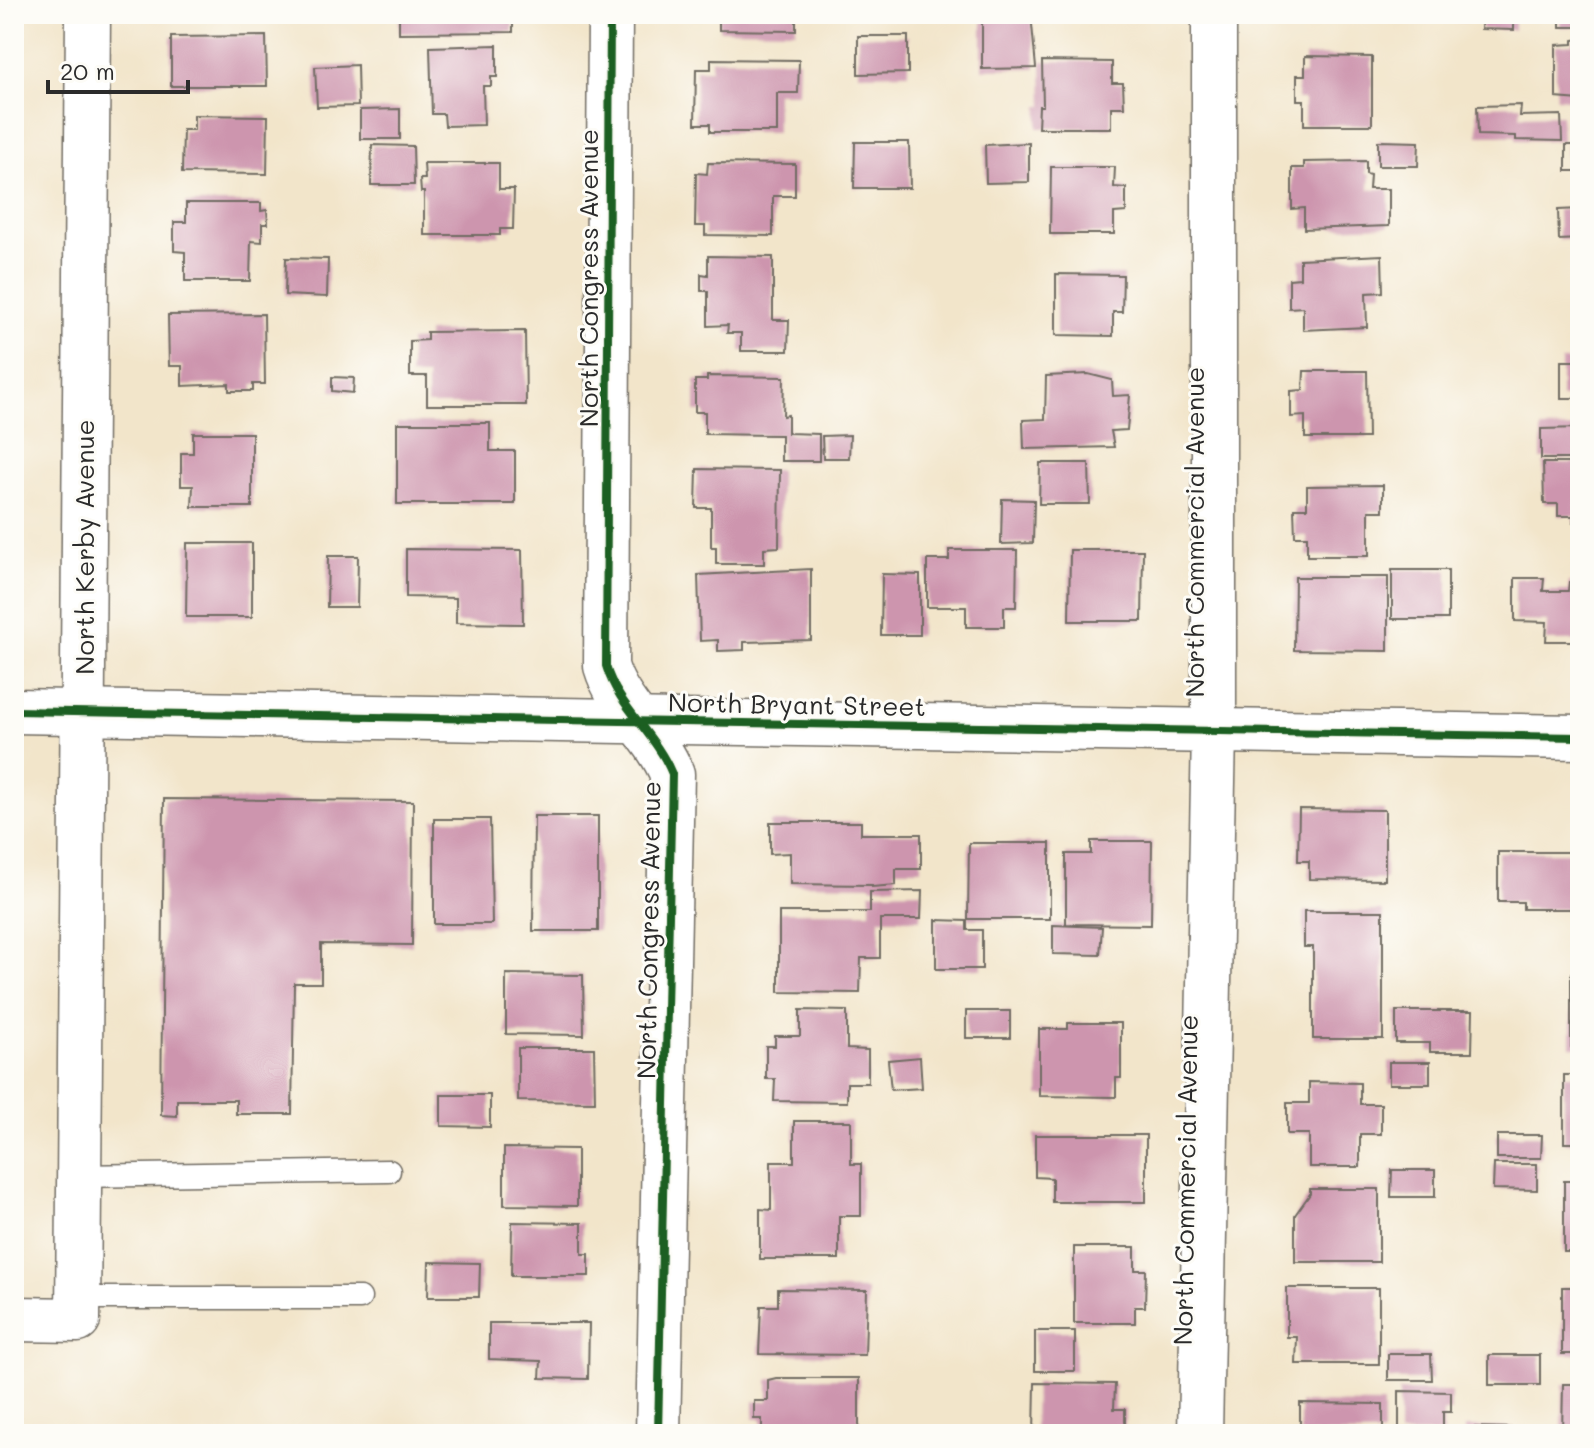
<svg xmlns="http://www.w3.org/2000/svg" width="1594" height="1448" viewBox="0 0 1594 1448" font-family="Mali,sans-serif">
	<style>
		.building { fill: #cd95ae }
		.lines { fill: none; stroke-linecap: round; stroke-linejoin: round }
		.service-casing { stroke: #716c63; stroke-width: 25 }
		.minor-casing { stroke: #716c63; stroke-width: 47 }
		.service { stroke: #fff; stroke-width: 22 }
		.minor { stroke: #fff; stroke-width: 44 }
		.cycleway-casing { stroke: #fdfcf7; stroke-width: 13 }
		.cycleway { stroke: #1b5e20; stroke-width: 8 }
		.labels { text-anchor: middle; dominant-baseline: central; stroke-width: 6; stroke-linejoin: round; paint-order: stroke }
		.street-label { font-size: 26px; fill: #2b2b2b; stroke: #fdfcf7 }
	</style>
	<rect width="100%" height="100%" fill="#fdfcf7"/>
	<filter id="ink" filterUnits="userSpaceOnUse"><feTurbulence type="fractalNoise" baseFrequency=".0125" numOctaves="2"/><feDisplacementMap in="SourceGraphic" scale="16" xChannelSelector="R" yChannelSelector="G"/><feConvolveMatrix kernelMatrix="1 2 1 2 8 2 1 2 1" color-interpolation-filters="sRGB"/></filter>
	<filter id="wash" filterUnits="userSpaceOnUse"><feTurbulence type="fractalNoise" baseFrequency=".006" numOctaves="4" result="noise"/><feDisplacementMap in="SourceGraphic" scale="32" xChannelSelector="R" yChannelSelector="G"/><feGaussianBlur stdDeviation="1.8" result="paint"/><feColorMatrix in="noise" values="0 0 0 0 0 0 0 0 0 0 0 0 0 0 0 0 0 1.4 0 .05"/><feComposite in="paint" operator="in"/></filter>
	<g filter="url(#wash)">
		<rect width="100%" height="100%" fill="#f2e5ca"/>
		<g id="blocks">
			<g class="building">
				<path d="M399,14h114v18l-114,1z"/>
				<path d="M719,14h77v17l-77,-1z"/>
				<path d="M982,14h49l5,54 -54,1z"/>
				<rect x="1448" y="14" width="23" height="8"/>
				<path d="M1482,14h32v16l-33,-1z"/>
				<path d="M1545,14h35v13h-20v-9h-15z"/>
				<path d="M266,36l1,50h-96v-49z"/>
				<path d="M858,36h50v37l-50,1z"/>
				<path d="M1580,39v61l-24,-2v-53l17,-1v-4z"/>
				<path d="M497,45v32h-6v9h-8l1,39 -39,1 -1,-12h-12l-2,-67z"/>
				<path d="M1305,56l67,1v68h-68v-25h-7v-25h8z"/>
				<path d="M711,59l88,1 -1,33h-21v39h-67v-8h-15l1,-55h15z"/>
				<path d="M1042,61l70,1v21h11l1,24h-13v21h-73l1,-22h4z"/>
				<path d="M357,65l1,41 -41,1 -2,-40z"/>
				<path d="M1521,105l-1,11 41,-1 1,26 -46,-1v-4l-38,-1 -1,-29z"/>
				<path d="M400,109v30h-40v-29z"/>
				<path d="M194,115l74,1 -1,58 -85,-1 1,-43h11z"/>
				<path d="M1378,141l41,1 -1,24h-40z"/>
				<path d="M855,142h54l1,46h-56z"/>
				<path d="M1029,143v39l-43,1 -1,-38z"/>
				<path d="M372,145l41,1 1,39h-43z"/>
				<rect x="1566" y="145" width="14" height="26"/>
				<path d="M1366,161v13l4,1 -1,14h20v37l-85,3v-21l-12,1v-41h12v-6z"/>
				<path d="M424,163h75v26h15l-1,40h-13v6h-76v-43h-3l-1,-13h5z"/>
				<path d="M708,163l87,1v32h-22v40l-68,-1v-9h-10l1,-53 11,1z"/>
				<path d="M1051,167h64l-1,20 12,1v24l-12,1v21h-64z"/>
				<path d="M186,203h75v8l6,-1 1,14h-6v18l-11,-1 -1,40h-65v-29l-11,-1v-29h12z"/>
				<path d="M1580,209v30l-21,1 -1,-30z"/>
				<path d="M1382,255l1,37 -17,1 1,34 -64,3v-23l-14,1v-29l11,-1v-19z"/>
				<path d="M708,256l65,1v63h16l-1,31h-47v-18h-14l1,-8 -20,1v-35h-7v-17l7,1z"/>
				<path d="M286,258l42,1 -1,38 -42,-2z"/>
				<path d="M1056,274l67,1 -1,37h-9v24l-57,-1z"/>
				<path d="M264,314l1,70h-12v7h-24v-7l-47,2v-20h-13l-1,-51z"/>
				<path d="M525,331l1,74h-99v-29h-17v-35l17,-1v-8z"/>
				<rect x="1561" y="361" width="19" height="37"/>
				<path d="M1304,371h63l1,67h-63v-22l-14,1v-26l12,-1z"/>
				<path d="M1088,374l24,6 1,16 17,-1 -3,35 -16,1 3,16 -90,2 -1,-29 22,-1 1,-43z"/>
				<path d="M707,376l77,1 -1,39 5,-1v18l31,1v27h-38v-26l-76,-1v-22h-10v-32h12z"/>
				<path d="M332,377l22,1 -1,15 -21,-2z"/>
				<path d="M397,423h93v28h25v53h-118z"/>
				<path d="M1580,428v31h-39v-30z"/>
				<path d="M193,433h59v74h-60l1,-21h-12v-33h12z"/>
				<path d="M850,435l-1,23h-26l-1,-22z"/>
				<path d="M1040,463h49l1,41h-51z"/>
				<path d="M1543,463h37v59h-7l1,-6h-16v-12h-14z"/>
				<path d="M697,469l83,1 -1,77 -15,1v16h-48v-17h-5v-39h-15z"/>
				<path d="M1383,485v26h-14v45h-62v-20h-12l-1,-28h13v-22z"/>
				<path d="M1002,499l32,1 -1,43 -32,1z"/>
				<path d="M187,543h65v74h-66z"/>
				<path d="M406,549l116,1 1,74 -67,-1v-25l-50,-1z"/>
				<path d="M949,550h68l-1,57h-12v20h-38v-20h-39v-47h22z"/>
				<path d="M1070,550h73l-1,71h-73z"/>
				<path d="M328,556h30l-1,51h-30z"/>
				<path d="M811,569v71l-67,2v8l-26,1v-11l-18,1 -2,-66z"/>
				<rect x="1392" y="570" width="56" height="49"/>
				<path d="M882,574l38,1v60h-39z"/>
				<path d="M1295,577h93v74l-94,-1z"/>
				<path d="M1515,578h29l-1,13h25l1,-9h11v59h-34l1,-19 -32,-1z"/>
				<path d="M164,799l249,2 -1,144 -91,-1v39h-27l-2,131h-56v-14h-59v16l-16,-1z"/>
				<path d="M1299,809l86,1v70l-76,-1v-18h-11z"/>
				<path d="M534,816h64v115h-65z"/>
				<path d="M434,819h56l2,105h-58z"/>
				<path d="M770,822h91v12h60v35h-25v16l-24,2v-2l-82,-1v-31l-20,1z"/>
				<path d="M1091,841h61l-1,84 -85,-1v-70h25z"/>
				<path d="M969,843h81v76h-82z"/>
				<path d="M1498,852h82v57h-57v-7h-25z"/>
				<path d="M922,891l-1,28h-41v39h-19l-1,35 -81,-1v-80h91v-20z"/>
				<path d="M1304,911h79v128h-70v-92h-9z"/>
				<path d="M936,920l31,1v9h15v39h-46z"/>
				<path d="M1053,925l49,2 -2,28 -47,-1z"/>
				<rect x="1571" y="973" width="9" height="74"/>
				<path d="M506,974l77,1 1,60 -78,-1z"/>
				<path d="M800,1010l47,1v38l21,1v33h-21v19l-73,-1 1,-22h-9v-33h9v-10h25z"/>
				<rect x="966" y="1011" width="44" height="27"/>
				<path d="M1396,1011h77l-1,41h-42v-9h-34z"/>
				<path d="M1068,1023h53v55h-5v19l-77,-1v-67h29z"/>
				<path d="M518,1048h76l1,54 -77,-1z"/>
				<path d="M920,1057l2,31 -31,2 -3,-30z"/>
				<rect x="1389" y="1062" width="41" height="22"/>
				<rect x="1564" y="1075" width="16" height="68"/>
				<path d="M1309,1082l51,1v21h21v30h-21v33h-51v-33h-22v-31h22z"/>
				<path d="M441,1095h49v32l-49,-1z"/>
				<path d="M794,1121h57v43h10v52h-22v43h-79v-50l11,1v-48h23z"/>
				<path d="M1035,1135h111v67h-94v-24l-17,-1z"/>
				<path d="M1497,1135h45l-1,23h-44z"/>
				<path d="M504,1148l73,1v57l-73,-1z"/>
				<path d="M1494,1164h43v26l-44,-1z"/>
				<path d="M1392,1170h43v27h-44z"/>
				<rect x="1564" y="1181" width="16" height="71"/>
				<path d="M1310,1189h69v73h-84v-47l15,-21z"/>
				<path d="M512,1222l70,1v31h7v22h-78z"/>
				<path d="M1074,1247h61v23h11l-1,37h-10v16h-61z"/>
				<path d="M429,1262l51,1 -1,34h-51z"/>
				<rect x="1562" y="1287" width="18" height="67"/>
				<path d="M1287,1288h92v76h-83l1,-27h-10z"/>
				<path d="M778,1289l89,1 -2,65 -106,-1 2,-48h17z"/>
				<path d="M489,1323h100l-1,56 -48,-1 1,-17 -52,-2z"/>
				<rect x="1035" y="1331" width="40" height="40"/>
				<path d="M1388,1354h43l1,26h-44z"/>
				<rect x="1489" y="1355" width="51" height="30"/>
				<path d="M776,1378h83v56h-97v-15h-8v-18h14v-21z"/>
				<path d="M1035,1383l80,1 -1,25h11v25h-91z"/>
				<path d="M1563,1384h17v50h-18z"/>
				<path d="M1399,1391l52,1v20h-8v22h-44z"/>
				<path d="M1300,1403l83,1v30h-83z"/>
				<path d="M1465,1427l50,1v6h-50z"/>
			</g>
		</g>
	</g>
	<g filter="url(#ink)">
		<use href="#blocks" fill-opacity="0" stroke="#716c63" stroke-width="2"/>
		<g class="lines">
			<defs>
				<g id="service">
					<path d="M79,1176l310,-5"/>
					<path d="M79,1298h281"/>
				</g>
				<g id="minor">
					<path d="M610,14l-4,652c12,41 50,68 66,108l-14,660"/>
					<path d="M14,711l1566,26"/>
					<path d="M14,1319l64,1 10,-1306"/>
					<path d="M1200,1434l14,-702v-718"/>
				</g>
			</defs>
			<use href="#service" class="service-casing"/>
			<use href="#minor" class="minor-casing"/>
			<use href="#service" class="service"/>
			<use href="#minor" class="minor"/>
			<defs>
				<g id="cycleway">
					<path d="M610,14l-4,652c12,41 50,68 66,108l-14,660"/>
					<path d="M14,711l1566,26"/>
				</g>
			</defs>
			<use href="#cycleway" class="cycleway-casing"/>
			<use href="#cycleway" class="cycleway"/>
		</g>
	</g>
	<g class="labels">
		<g class="street-label">
			<text transform="translate(588 278) rotate(-90)">North Congress Avenue</text>
			<text transform="translate(1194 532) rotate(-90)">North Commercial Avenue</text>
			<text transform="translate(84 547) rotate(-90)">North Kerby Avenue</text>
			<text transform="translate(797 704) rotate(1)">North Bryant Street</text>
			<text transform="translate(648 930) rotate(-89)">North Congress Avenue</text>
			<text transform="translate(1185 1180) rotate(-89)">North Commercial Avenue</text>
		</g>
	</g>
	<rect width="1594" height="1448" fill="none" stroke="#fdfcf7" stroke-width="48"/>
	<path d="M48 80v12h140v-12" fill="none" stroke="#2b2b2b" stroke-width="4"/>
	<text x="60" y="80" font-size="24" fill="#2b2b2b" stroke="#fdfcf7" stroke-width="6" paint-order="stroke">20 m</text>
</svg>
